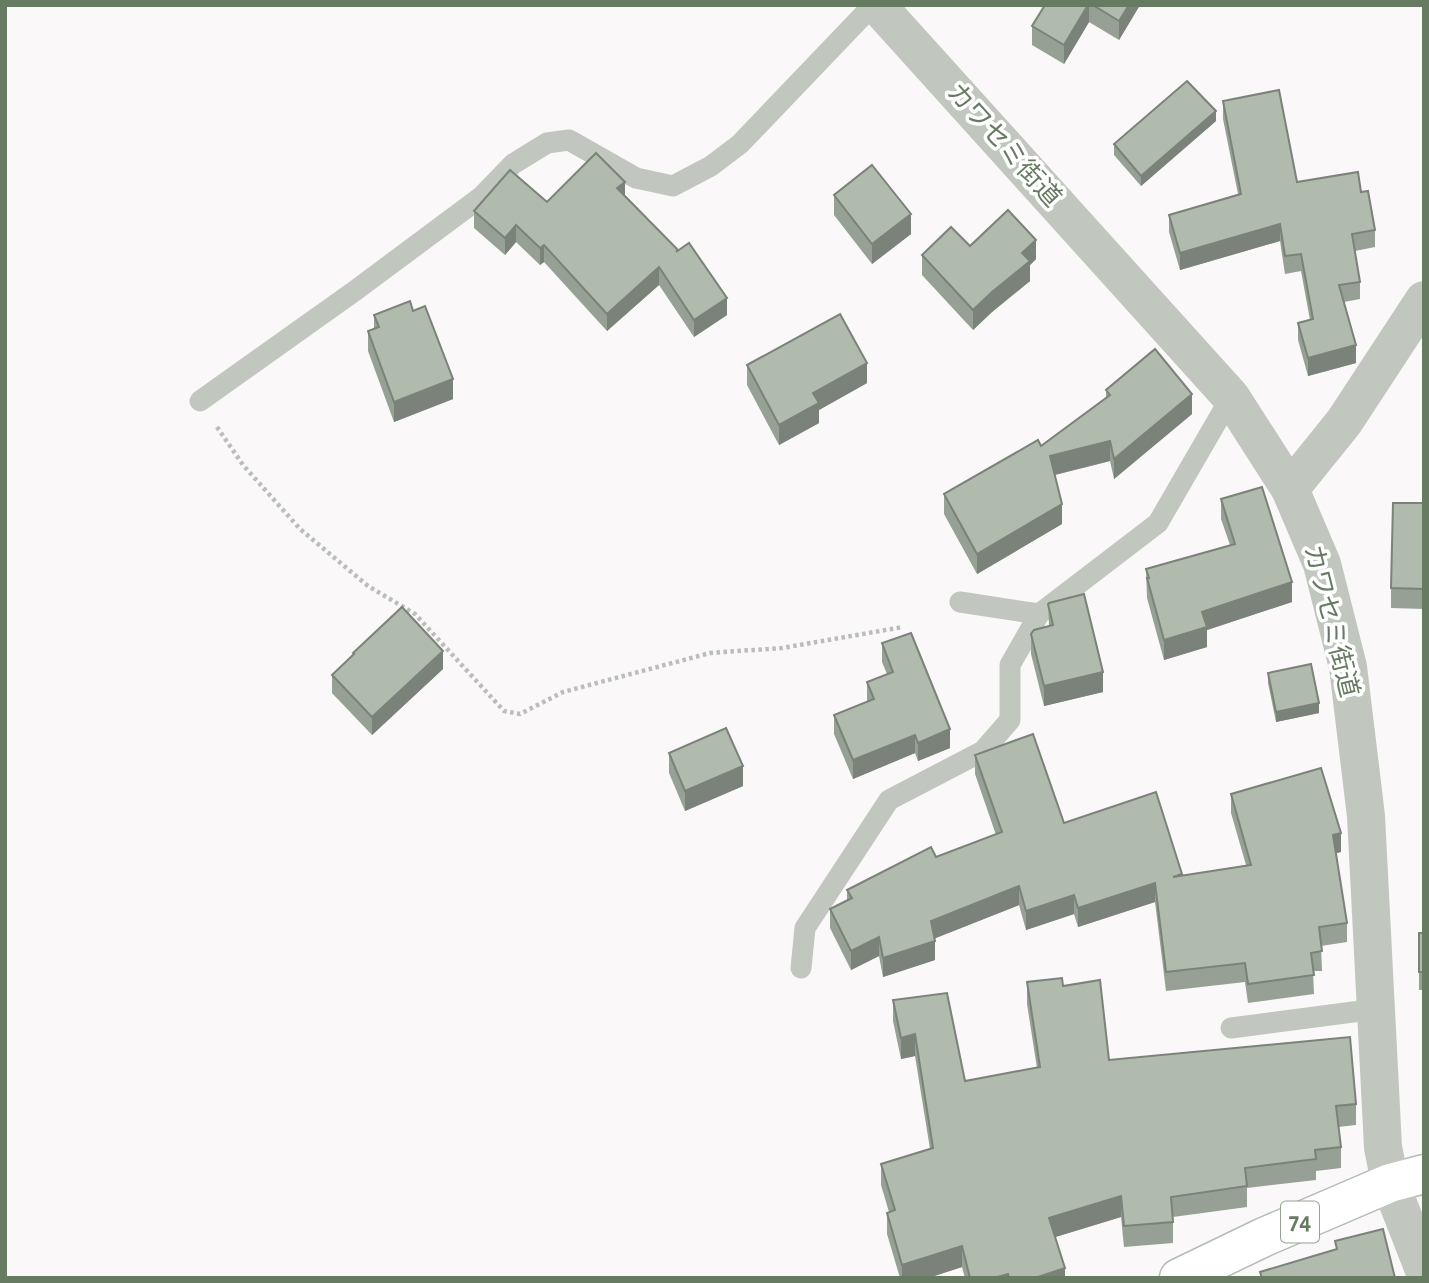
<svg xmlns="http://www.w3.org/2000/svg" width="1429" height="1283" viewBox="0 0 1429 1283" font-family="'Alegreya Sans','Noto Sans JP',sans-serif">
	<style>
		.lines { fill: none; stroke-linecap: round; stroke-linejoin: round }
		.primary-casing { stroke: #b5bcb3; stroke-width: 41 }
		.path { stroke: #b9beb8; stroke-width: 4.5; stroke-dasharray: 3.5 3.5; stroke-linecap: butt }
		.lane { stroke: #c1c7bf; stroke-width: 21 }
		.street { stroke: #c1c7bf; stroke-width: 38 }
		.primary { stroke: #fff; stroke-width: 38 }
		.wall { fill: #97a095 }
		.shaded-wall { fill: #7b8279 }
		.building { fill: #b0baad; stroke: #7b8279; stroke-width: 2 }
		.labels { text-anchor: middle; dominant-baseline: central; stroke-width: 7; stroke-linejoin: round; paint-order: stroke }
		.shield { fill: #fff; stroke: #95a391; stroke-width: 2 }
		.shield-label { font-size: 24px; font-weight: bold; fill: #677b62 }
		.street-label { font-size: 26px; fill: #677b62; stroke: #fff }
	</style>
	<rect width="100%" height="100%" fill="#faf8f9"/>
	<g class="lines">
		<defs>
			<path id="primary" d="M1179,1278l85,-41 126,-54 34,-9"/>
		</defs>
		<use href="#primary" class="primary-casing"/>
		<path class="path" d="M217,427l26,38 57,64 68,57 47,28 89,97 16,3 43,-22 147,-39 72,-5 121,-21"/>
		<g class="lane">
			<path d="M200,401l156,-111 125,-93 32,-33 34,-21 22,-3 67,38 37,8 38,-20 29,-22 133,-139"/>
			<path d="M960,602l79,12 119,-91 73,-126"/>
			<path d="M801,968l4,-40 84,-128 94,-49 27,-31v-55l29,-51"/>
			<path d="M1231,1028l145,-19"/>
		</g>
		<g class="street">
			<path d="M877,5l354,392 59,92 32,75 26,103 18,149 17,331 7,36 34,87"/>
			<path d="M1290,489l54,-67 80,-122"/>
		</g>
		<use href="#primary" class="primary"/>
	</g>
	<g class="wall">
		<path d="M1045,5h95l-21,35 -30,-18 -25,42 -32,-19v-19z"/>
		<path d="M1223,101l74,81 64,10 14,38v17l-20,4 5,31v17l-16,3 12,61 -48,13 -10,-36v-17l12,-3 -9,-49 -16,3 -5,-33 -100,29 -11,-38v-17l69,-21 -15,-75z"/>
		<path d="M1216,121l-75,65 -27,-31v-11z"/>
		<path d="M834,195l77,39 -39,30 -38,-49z"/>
		<path d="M625,196l102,119 -33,22 -35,-52 -52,46 -63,-69 -4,3 -24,-23 -11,13 -31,-27v-17l73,-9z"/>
		<path d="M970,246l66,13 -6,6v16l-38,31 -19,18 -51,-55v-20z"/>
		<path d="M413,311l40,88 -59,23 -26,-71v-20l6,-2v-14z"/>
		<path d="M747,365l120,18 -48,27v13l-40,22 -32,-60z"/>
		<path d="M1106,390l86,24 -78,65 -4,-18 -55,14 7,49 -85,50 -33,-60v-20l97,-48 65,-48z"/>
		<path d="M1221,499l71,103 -85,28v17l-43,13 -17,-62 -1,-29 84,-24 -9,-26z"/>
		<path d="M1424,503v106l-33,-1v-20z"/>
		<path d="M1048,604l55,88 -59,14 -13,-52v-20l18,-8z"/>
		<path d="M882,643l68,105 -32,13 -3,-8 -62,26 -19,-45v-19l33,-13v-20l20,-8 -5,-12z"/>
		<path d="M353,653l90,16 -71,66 -40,-42v-18l21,-20z"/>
		<path d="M1268,673l51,40 -43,9 -8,-39z"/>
		<path d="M669,753l74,33 -58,25 -16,-38z"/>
		<path d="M975,755l89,68 118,53 64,-11 -15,-52v-19l110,58 -5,1 11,70v19l-26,4 1,25h-9l1,23 -66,9 -3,-21 -79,9 -11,-89 -77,25 -4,-13 -48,16 -7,-25 -84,33v22l-52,17 -4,-21 -28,14 -21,-42v-19l17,-8v-11l149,-55 -21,-61z"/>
		<rect x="1419" y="933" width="5" height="57"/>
		<path d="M1027,982l36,4 46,74 247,44v21l-18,2 3,20v21l-25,3v9l-69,8v19l-74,10v26l-49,4 -3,-30 -66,20 10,41h-100l-3,-11 -34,11h-28l-13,-44v-21l2,-1 -8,-27v-21l49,-15 -15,-93 -14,3 -8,-38v-21l72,81 72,-13 -10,-64z"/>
	</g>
	<g class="shaded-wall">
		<path d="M1088,5h1v17l-25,42v-19z"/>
		<path d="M1129,5h11l-21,35v-19z"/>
		<path d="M1216,111v10l-75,65v-10z"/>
		<path d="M625,182v17l-8,-11z"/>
		<path d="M911,214v20l-39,30v-20z"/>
		<path d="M1280,224v17l-100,29v-17z"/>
		<path d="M516,225v17l-11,13v-17z"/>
		<path d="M1036,240v19l-6,6v16l-38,31 -19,18v-20l49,-57z"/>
		<path d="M544,245v17l-4,3v-17z"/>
		<path d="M659,267v18l-52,46v-17z"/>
		<path d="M727,298v17l-33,22v-17z"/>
		<path d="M1356,345v18l-48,13v-18z"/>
		<path d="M867,363v20l-48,27v13l-40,22v-20l34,-32z"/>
		<path d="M453,379v20l-59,23v-20z"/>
		<path d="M1192,394v20l-78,65v-20z"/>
		<path d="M1110,441v20l-60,15v-20z"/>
		<path d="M1062,504v20l-85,50v-20z"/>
		<path d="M1292,582v20l-85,28v17l-43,13v-20l38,-28z"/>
		<path d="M443,651v18l-71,66v-18z"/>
		<path d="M1103,672v20l-59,14v-20z"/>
		<path d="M1319,703v10l-43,9v-10z"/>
		<path d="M950,729v19l-32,13v-18z"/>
		<path d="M915,735v18l-62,26v-19z"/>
		<path d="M743,766v20l-58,25v-20z"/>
		<path d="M1341,833v19l-8,2v-19z"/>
		<path d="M1155,883v19l-77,25v-19z"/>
		<path d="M1019,886v19l-88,35v-19z"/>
		<path d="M1074,895v19l-48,16v-19z"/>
		<path d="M879,937v19l-28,14v-19z"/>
		<path d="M935,941v19l-52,17v-19z"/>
		<path d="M915,1034v22l-14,3v-21z"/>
		<path d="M1121,1196v21l-72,22v-21z"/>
		<path d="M962,1246v21l-34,11h-26v-13z"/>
		<path d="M1065,1268v10h-30z"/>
		<path d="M1008,1274v4h-14z"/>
	</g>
	<g class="building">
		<path d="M1045,5h43l-24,40 -32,-19z"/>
		<path d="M1093,5h36l-10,16z"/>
		<path d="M1187,81l29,30 -75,65 -27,-32z"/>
		<path d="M1279,90l18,92 61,-10 3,20 7,-1 7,39 -23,4 8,48 -21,3 17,60 -48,13 -10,-35 15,-4 -12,-65 -16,2 -5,-32 -100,29 -11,-38 72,-21 -18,-93z"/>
		<path d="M596,153l29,29 -8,6 61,62 -2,2 13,-9 38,55 -33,22 -35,-53 -52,47 -63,-69 -4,3 -24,-23 -11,13 -31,-27 36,-41 37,32z"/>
		<path d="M872,165l39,49 -39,30 -38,-49z"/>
		<path d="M1008,210l28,30 -14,13 8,8 -38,31 -19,18 -51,-55 29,-28 19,19z"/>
		<path d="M410,301l3,10 12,-5 28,73 -59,23 -26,-71 11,-4 -5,-12z"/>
		<path d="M840,314l27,49 -54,30 6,10 -40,22 -32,-60z"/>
		<path d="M1155,349l37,45 -78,65 -4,-18 -60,15 12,48 -85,50 -33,-60 94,-54 3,6 69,-51 -4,-5z"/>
		<path d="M1262,487l30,95 -90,30 5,15 -43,13 -17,-62h2l-3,-9 89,-25 -14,-45z"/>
		<path d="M1393,503h31v86l-33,-1z"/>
		<path d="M1084,594l19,78 -59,14 -13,-52 3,-4 19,-5 -5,-21 1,-1z"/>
		<path d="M402,607l41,44 -71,66 -40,-42 22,-21 -1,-1z"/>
		<path d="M911,633l39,96 -32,14 -3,-8 -62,25 -19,-45 40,-16 -7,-17 26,-10 -11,-29z"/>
		<path d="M1311,664l8,39 -43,9 -8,-39z"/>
		<path d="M726,728l17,38 -58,25 -16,-38z"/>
		<path d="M1033,734l31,89 92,-31 26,82 -9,3 78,-12 -20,-71 90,-26 20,65 -8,2 14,88 -28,4 3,24 -11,2 3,22 -66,9 -3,-21 -79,9 -11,-89 -77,25 -4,-13 -48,16 -7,-25 -88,35 4,20 -52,17 -4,-21 -28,14 -21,-42 22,-11 -5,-8 84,-43 5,10 66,-25 -27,-77z"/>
		<rect x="1419" y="933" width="5" height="39"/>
		<path d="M1062,978l1,8 37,-6 9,80 241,-23 6,67 -20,2 5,41 -26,3 1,9 -71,9 2,18 -76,11 2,25 -49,4 -3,-30 -72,22 16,50 -30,10h-26l-1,-4 -14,4h-24l-8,-32 -60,19 -15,-52 8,-3 -14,-46 52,-16 -18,-114 -14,4 -8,-38 54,-7 18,88 75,-14 -13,-85z"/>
		<path d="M1383,1229l12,49h-133l-2,-6 77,-23 -2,-8z"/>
	</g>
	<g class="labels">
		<rect class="shield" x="1281" y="1201.5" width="38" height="41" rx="5"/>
		<g class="shield-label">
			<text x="1300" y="1222">74</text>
		</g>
		<g class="street-label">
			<text transform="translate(1004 145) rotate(48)">カワセミ街道</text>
			<text transform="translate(1331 621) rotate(76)">カワセミ街道</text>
		</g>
	</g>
	<rect width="1429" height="1283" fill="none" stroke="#677b62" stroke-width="14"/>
</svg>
